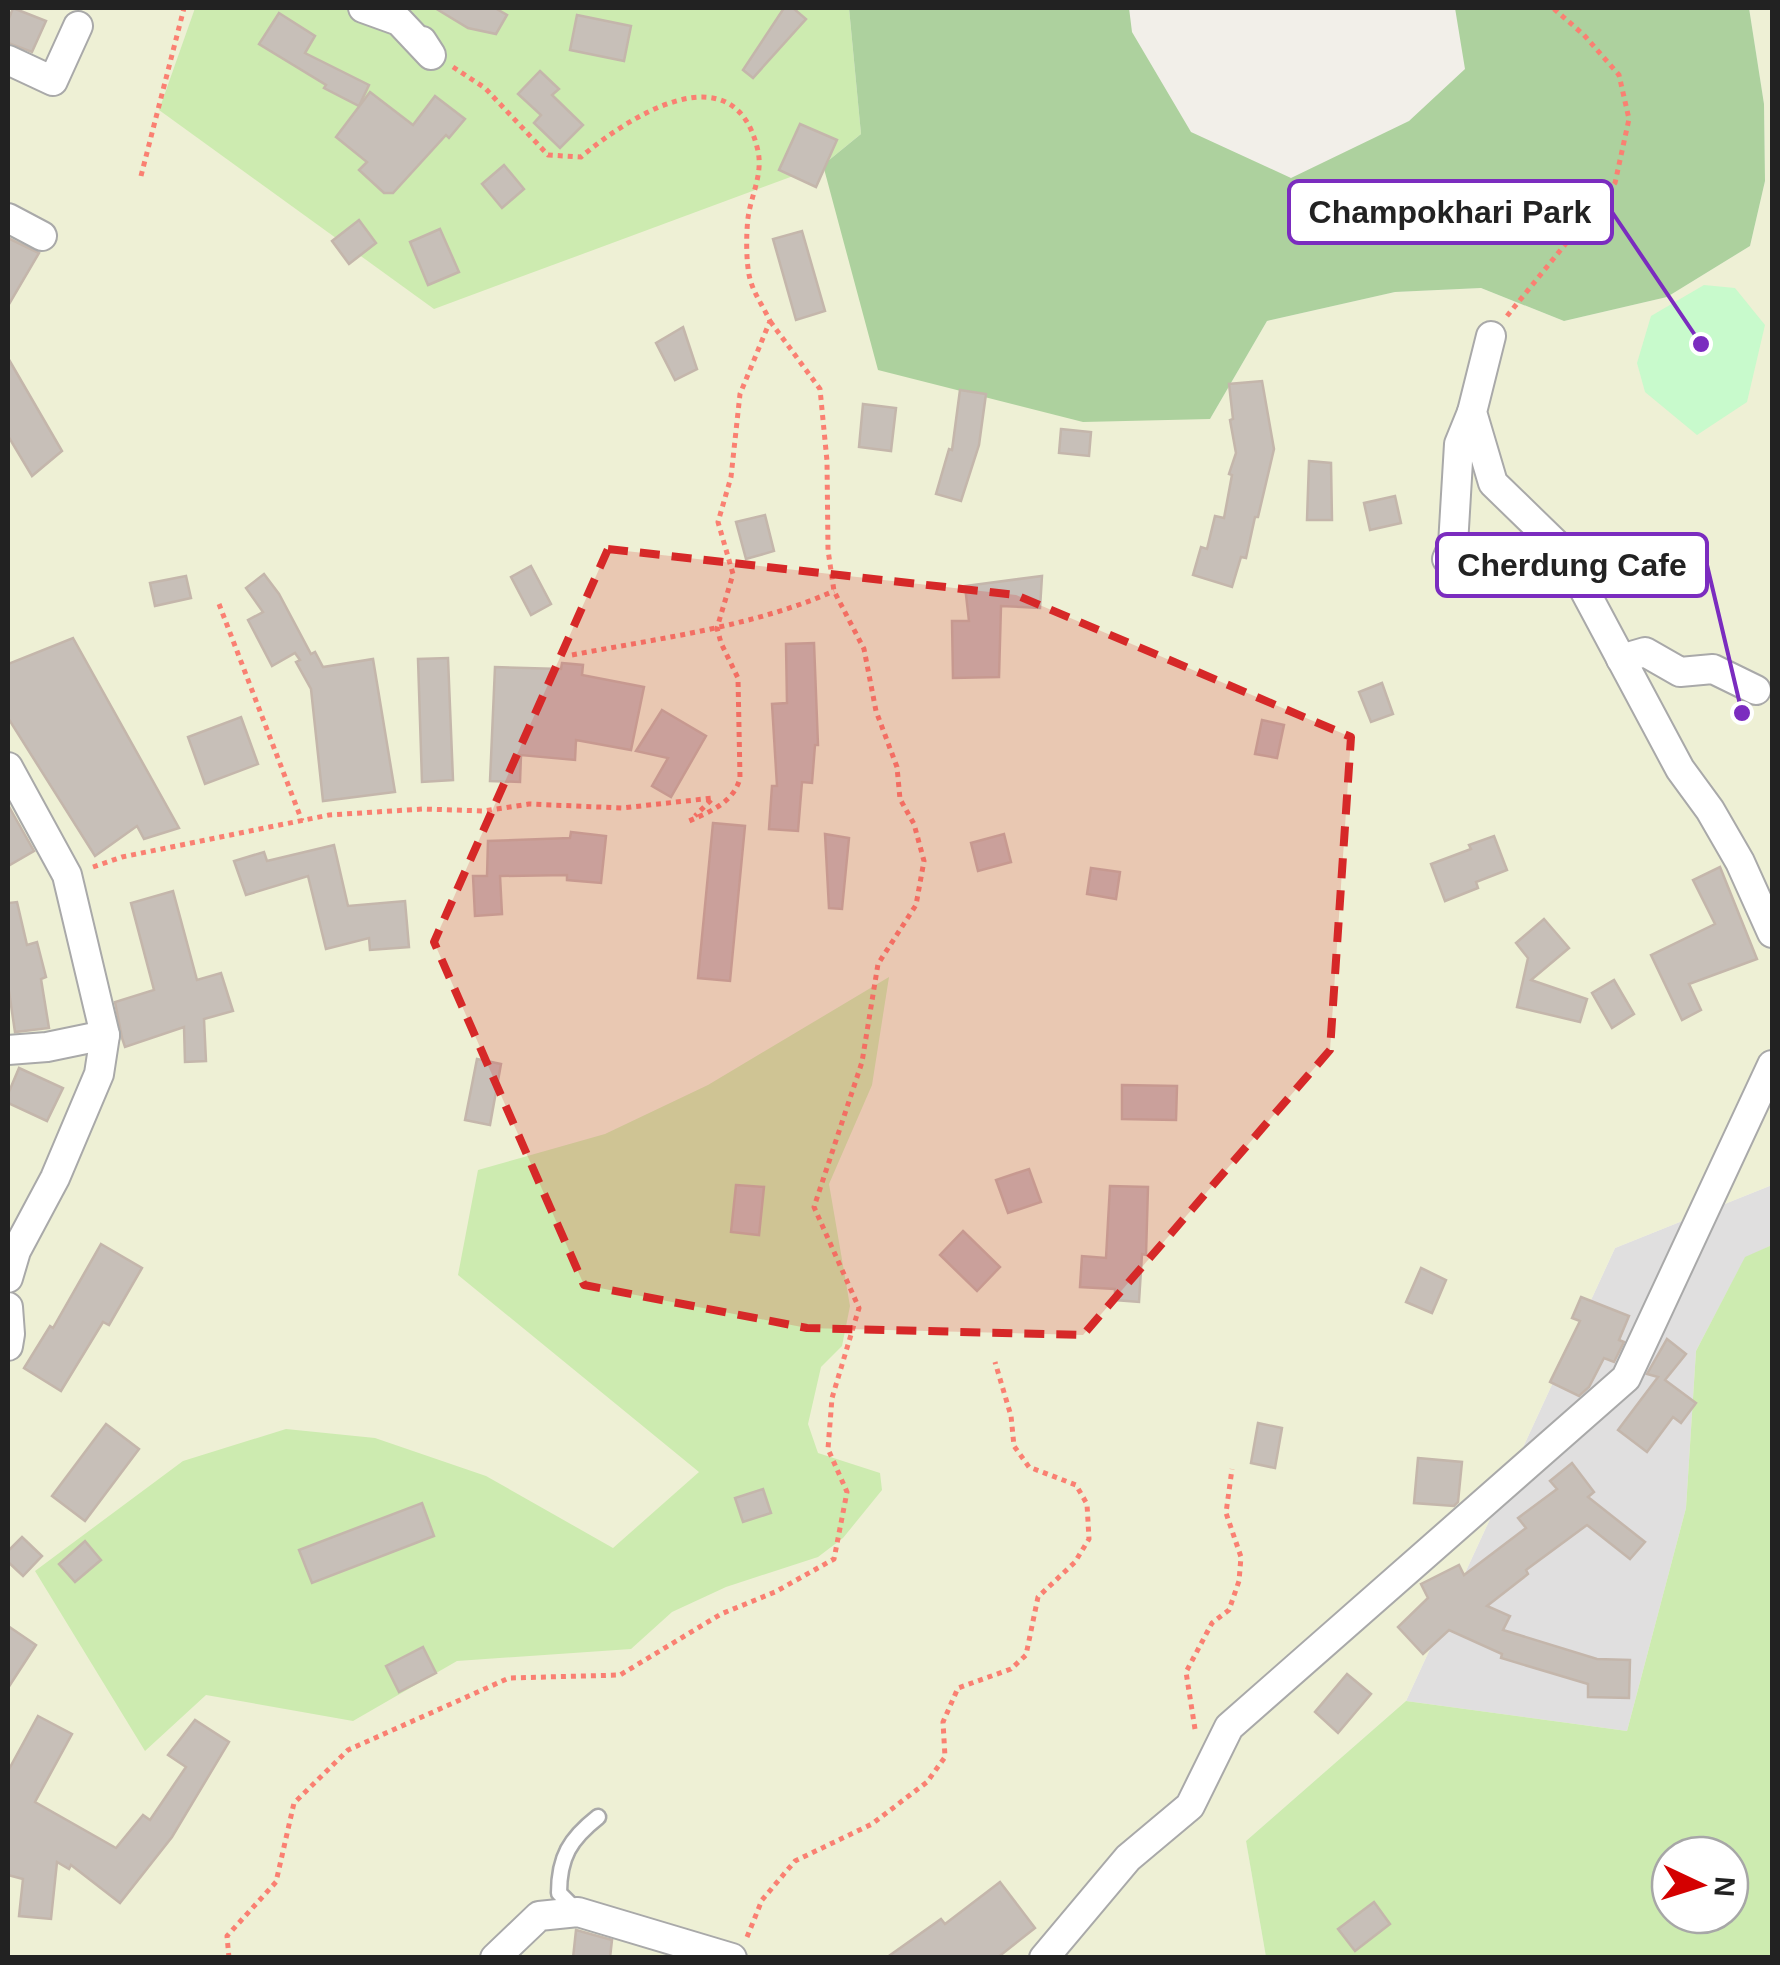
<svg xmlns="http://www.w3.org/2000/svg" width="1780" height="1965" viewBox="0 0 1780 1965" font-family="Arial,sans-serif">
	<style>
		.residential { fill: #e0dfdf }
		.farmland { fill: #eef0d5 }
		.grass { fill: #cdebb0; fill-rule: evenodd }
		.forest { fill: #add19e }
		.park { fill: #c8facc }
		.building { fill: #c7bfb8; stroke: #c4b6ab; stroke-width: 2.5 }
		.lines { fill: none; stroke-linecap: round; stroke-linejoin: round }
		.lane-casing { stroke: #a9a9a9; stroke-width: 19 }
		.street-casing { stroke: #a9a9a9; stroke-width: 32 }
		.path { stroke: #fa8072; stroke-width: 5; stroke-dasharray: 5 5; stroke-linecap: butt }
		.lane { stroke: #fff; stroke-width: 14 }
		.street { stroke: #fff; stroke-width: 28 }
		.marked { fill: #d62828; fill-opacity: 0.2; stroke: #d62828; stroke-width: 8; stroke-dasharray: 20 12; stroke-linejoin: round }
		.leader { fill: none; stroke: #7b2cbf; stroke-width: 4 }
		.callout-dot { fill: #7b2cbf; stroke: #fff; stroke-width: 4 }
		.callout { fill: #fff; stroke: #7b2cbf; stroke-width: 4 }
		.callout-label { font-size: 32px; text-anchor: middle; font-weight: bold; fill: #222 }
	</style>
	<rect width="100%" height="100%" fill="#f2efe9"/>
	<path class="residential" d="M1772,1185v60l-27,13 -49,93 -10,157 -59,223 -221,-30 209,-453z"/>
	<path class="farmland" d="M8,8h187l-36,102 664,55 387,254 57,-98 128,-29 86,-4 83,33 103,-24 83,-51 15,-65 -1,-77 -15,-96h23v1177l-157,63 -209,453 -160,140 20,116 -1258,1z"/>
	<g class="grass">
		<path d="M195,8h654l12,126 -38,31 -389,144 -275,-199z"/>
		<path d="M889,977l-17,108 -43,99 21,122 -8,40 -21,21 -13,57 10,29 62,20 2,17 -39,48 -25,19 -92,30 -54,25 -41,37 -174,12 -104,60 -147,-26 -61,56 -110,-180 148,-110 103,-32 89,9 111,38 127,72 86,-76 -241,-197 20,-105 127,-36 103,-49z"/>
		<path d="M1772,1245v712h-506l-20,-116 160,-140 221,30 59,-223 10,-157 49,-94zM1670,1855h60v60h-60z"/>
	</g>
	<path class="forest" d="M849,8h280l3,24 59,100 100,46 118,-57 56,-52 -10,-61h294l15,96 1,77 -15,65 -83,51 -103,24 -83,-33 -86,4 -128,29 -57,98 -127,3 -205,-52 -55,-205 38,-31z"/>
	<path class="park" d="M1704,285l31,3 30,37 -18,77 -50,33 -52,-43 -8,-29 14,-47z"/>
	<g class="building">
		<path d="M13,8l33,13 -14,31 -24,-9v-22z"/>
		<path d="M435,8h60l12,7 -11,19 -28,-6z"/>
		<path d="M784,8h9l13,11 -53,59 -10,-8z"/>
		<path d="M279,13l36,23 -10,17 64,32 -10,21 -35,-18 2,-3 -67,-41z"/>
		<path d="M577,15l54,11 -7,35 -54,-11z"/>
		<path d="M540,71l19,18 -7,6 31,30 -23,23 -26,-25 7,-8 -23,-21z"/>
		<path d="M370,92l43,33 22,-29 30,23 -16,19 -3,-3 -53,58h-9l-25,-23 8,-8 -31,-25z"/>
		<path d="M800,124l37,16 -21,47 -37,-17z"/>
		<path d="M504,165l20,24 -22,19 -20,-24z"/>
		<path d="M359,220l17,23 -27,21 -17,-23z"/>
		<path d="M440,229l19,43 -31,13 -18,-43z"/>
		<path d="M802,231l23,80 -29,9 -23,-81z"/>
		<path d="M8,238l31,15 -31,53z"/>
		<path d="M683,327l14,42 -22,11 -19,-37z"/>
		<path d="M8,358l54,93 -30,25 -24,-40z"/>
		<path d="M1262,381l12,68 -16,68h-3l-9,41 -5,-1 -9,30 -39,-12 8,-28 6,2 8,-33 9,2 8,-43 -3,-1 7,-21 -6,-33 3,-1 -4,-35z"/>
		<path d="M960,390l26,4 -7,51 -18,56 -25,-7 13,-45 3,1z"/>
		<path d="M863,404l33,4 -5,43 -32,-4z"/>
		<path d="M1061,429l30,3 -2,24 -30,-3z"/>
		<path d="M1309,461l22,2 1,57h-25z"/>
		<path d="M1395,496l6,27 -31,7 -6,-27z"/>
		<path d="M765,515l9,36 -28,8 -10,-37z"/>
		<path d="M531,566l20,38 -20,11 -20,-38z"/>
		<path d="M264,574l15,20 32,60 4,-2 8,15 50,-8 22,133 -72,9 -12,-112 -15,-27 4,-2 -5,-7 -23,13 -24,-46 15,-8 -17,-24z"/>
		<path d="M186,576l5,22 -36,8 -5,-23z"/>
		<path d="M1042,576l-2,32 -39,-2 -2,71 -46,1 -1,-57h17l-4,-35z"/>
		<path d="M73,638l106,190 -35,11 -7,-13 -42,30 -87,-138v-54z"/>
		<path d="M814,643l4,102h-3l-3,38 -10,-1 -4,49 -29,-2 3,-43h5l-5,-82 15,-1 -1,-59z"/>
		<path d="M448,658l5,122 -31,2 -4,-123z"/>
		<path d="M562,663l21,2 -1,10 62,12 -13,63 -55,-10 -1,20 -54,-5 -1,27 -30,-1 5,-114 66,2z"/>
		<path d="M1382,683l11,31 -22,8 -12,-30z"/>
		<path d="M662,710l44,26 -35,61 -19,-11 16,-28 -32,-7z"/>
		<path d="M241,717l17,47 -53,20 -17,-47z"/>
		<path d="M1262,720l22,5 -7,33 -22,-4z"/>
		<path d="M8,805l26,46 -26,15z"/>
		<path d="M713,823l32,3 -15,155 -32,-3z"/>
		<path d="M571,832l35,4 -5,47 -34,-3v-5l-67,1 2,38 -27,2 -2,-40h14l1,-35 82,-3z"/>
		<path d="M825,834l24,4 -7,71 -13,-1z"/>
		<path d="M1004,834l7,28 -33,9 -7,-28z"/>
		<path d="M1494,836l13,34 -31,12 2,6 -33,13 -14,-37 40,-15 -2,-4z"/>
		<path d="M334,845l14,61 57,-5 4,46 -39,3 -1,-12 -43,11 -18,-73 -62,19 -12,-34 30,-9 3,9z"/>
		<path d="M1720,867l37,92 -68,25 12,26 -19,10 -31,-65 64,-31 -22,-44z"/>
		<path d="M1091,868l29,4 -4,27 -29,-5z"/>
		<path d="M173,891l24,89 24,-7 12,38 -29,8 2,42 -21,1 -1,-35 -59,20 -3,-9 -7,-36 39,-12 -23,-87z"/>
		<path d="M17,902l10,43 10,-3 9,35 -5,2 8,49 -34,4 -7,-47v-82z"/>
		<path d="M1544,919l25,29 -38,32 56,19 -7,23 -63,-15 11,-49 -12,-15z"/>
		<path d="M1614,980l20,34 -22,14 -20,-35z"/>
		<path d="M477,1059l24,5 -11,61 -25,-5z"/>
		<path d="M19,1068l44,20 -16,33 -39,-18v-9z"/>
		<path d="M1122,1085l55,1 -1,34 -54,-1z"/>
		<path d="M1029,1169l12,33 -33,11 -12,-33z"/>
		<path d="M736,1185l28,2 -5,48 -28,-3z"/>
		<path d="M1110,1186l38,1 -2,68 -4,-1 -3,48 -24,-2v-11l-35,-2 2,-31 24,2z"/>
		<path d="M963,1231l37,36 -23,24 -37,-36z"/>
		<path d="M101,1244l41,24 -33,57 -6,-3 -42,69 -37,-23 26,-42 3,2z"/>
		<path d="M1421,1268l25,12 -14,33 -26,-11z"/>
		<path d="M1581,1297l48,19 -10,24 5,2 -10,20 -10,-4 -15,29 -10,9 -29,-14 30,-61 -8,-3z"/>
		<path d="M1667,1339l19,15 -21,26 31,23 -15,20 -8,-6 -26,35 -29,-22 40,-53 -11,-3z"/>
		<path d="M1258,1423l24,5 -7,40 -24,-5z"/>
		<path d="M106,1424l33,25 -54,72 -33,-25z"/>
		<path d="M1418,1458l44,4 -4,40 -4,4 -40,-3z"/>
		<path d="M1572,1463l22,29 -6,5 57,45 -15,17 -43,-34 -61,45 2,4 -41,32 23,10 -7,14 94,29 33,1 -1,38 -41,-1v-13l-87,-26 1,-4 -53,-24 -26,24 -25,-27 30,-29 -7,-14 38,-19 5,10 62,-47 -8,-10 39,-29 -7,-8z"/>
		<path d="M763,1489l8,24 -28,9 -8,-24z"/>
		<path d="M422,1503l12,33 -122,47 -13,-33z"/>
		<path d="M22,1537l20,19 -19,20 -15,-14v-11z"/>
		<path d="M85,1541l16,19 -26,22 -16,-18z"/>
		<path d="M8,1626l28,19 -28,43z"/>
		<path d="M423,1647l13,26 -37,19 -13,-26z"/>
		<path d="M1347,1674l24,20 -33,39 -23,-21z"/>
		<path d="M38,1716l34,18 -37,68 81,46 27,-33 7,5 36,-53 -18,-12 27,-35 34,22 -57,95 -52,66 -49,-38 -2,4 -12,-7 -6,57 -32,-3 4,-37 -15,-4v-104z"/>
		<path d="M1000,1882l35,46 -38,30h-111l55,-39 4,5z"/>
		<path d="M1374,1902l16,22 -35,27 -17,-22z"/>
		<path d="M576,1930l36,10 -2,18h-37z"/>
	</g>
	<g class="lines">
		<defs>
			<path id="lane" d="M578,1912l-19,-19c0,-36 11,-54 39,-76"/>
			<g id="street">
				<path d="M363,8l36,13 32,34 -9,-14"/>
				<path d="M8,60l45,21 25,-55"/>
				<path d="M8,218l34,18"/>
				<path d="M1491,336l-19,76 21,71 71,69 116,217 30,41 30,52 32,71"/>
				<path d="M1447,559l6,-14 6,-101 13,-32"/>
				<path d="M1621,659l24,-7 35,20 33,-3 43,21"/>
				<path d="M8,767l59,108 38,160 -6,39 -44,104 -39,73 -8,27"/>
				<path d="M8,1050l39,-3 58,-12"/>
				<path d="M8,1307l2,27 -2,12"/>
				<path d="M495,1958l44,-42 39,-4 154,46"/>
				<path d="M1044,1958l84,-100 62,-52 39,-79 397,-349 146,-313"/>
			</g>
		</defs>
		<use href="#lane" class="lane-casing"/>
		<use href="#street" class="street-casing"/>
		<g class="path">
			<path d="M453,67l32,21 63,67 33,2c47,-40 154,-109 177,-6 5,24 -7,44 -10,67 -2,17 -2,46 2,61 4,15 14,29 20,42l-30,73 -9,83 -13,45 15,52 -16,54 4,15 17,35 2,100c-6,24 -30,34 -51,43"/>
			<path d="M141,176l43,-168"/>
			<path d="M1507,316l108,-133 14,-64 -10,-44 -35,-40 -31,-27"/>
			<path d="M219,604l83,217"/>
			<path d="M572,655c88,-17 180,-28 262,-64"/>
			<path d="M93,867l29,-10 207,-42 94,-6 61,2 45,-7 93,4 91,-10 -18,18"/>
			<path d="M1195,1729l-9,-57 26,-49 17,-13 10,-29 2,-24 -15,-44 6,-44"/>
			<path d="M747,1937l15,-37 33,-39 77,-37 55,-42 18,-25 -2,-35 15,-34 53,-19 15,-14 12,-58 37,-35 14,-23 -2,-35 -11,-19 -47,-18 -15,-21 -3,-30 -16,-54"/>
			<path d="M229,1958l-2,-22 49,-54 18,-79 54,-53 161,-72 111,-3 101,-61 54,-22 59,-33 13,-67 -19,-43 4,-51 27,-90 -45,-101 48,-145 16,-98 38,-59 8,-44 -10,-37 -14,-25 -3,-32 -21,-56 -12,-62 -30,-58 -6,-41 -1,-89 -7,-72 -50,-68"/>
		</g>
		<use href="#lane" class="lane"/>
		<use href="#street" class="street"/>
	</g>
	<path class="marked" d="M608,549l408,46 335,142 -21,313 -247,285 -276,-7 -223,-43 -150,-343z"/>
	<path class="leader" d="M1701 344L1612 212M1742 713L1707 565"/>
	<g class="callout-dot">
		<circle cx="1701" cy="344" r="10"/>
		<circle cx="1742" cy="713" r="10"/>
	</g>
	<g class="callout">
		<rect x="1289" y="181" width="323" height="62" rx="10"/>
		<rect x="1437" y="534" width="270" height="62" rx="10"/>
	</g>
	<g class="callout-label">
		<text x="1450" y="223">Champokhari Park</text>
		<text x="1572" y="576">Cherdung Cafe</text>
	</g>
	<rect width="1780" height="1965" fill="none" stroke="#222222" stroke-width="20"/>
	<g transform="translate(1700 1885) rotate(94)"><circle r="48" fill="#ffffff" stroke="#a7a7a7" stroke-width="2.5"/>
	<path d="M0-8L18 38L0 25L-18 38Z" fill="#d40000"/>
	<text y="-15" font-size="28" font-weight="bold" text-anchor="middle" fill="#222222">N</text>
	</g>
</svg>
